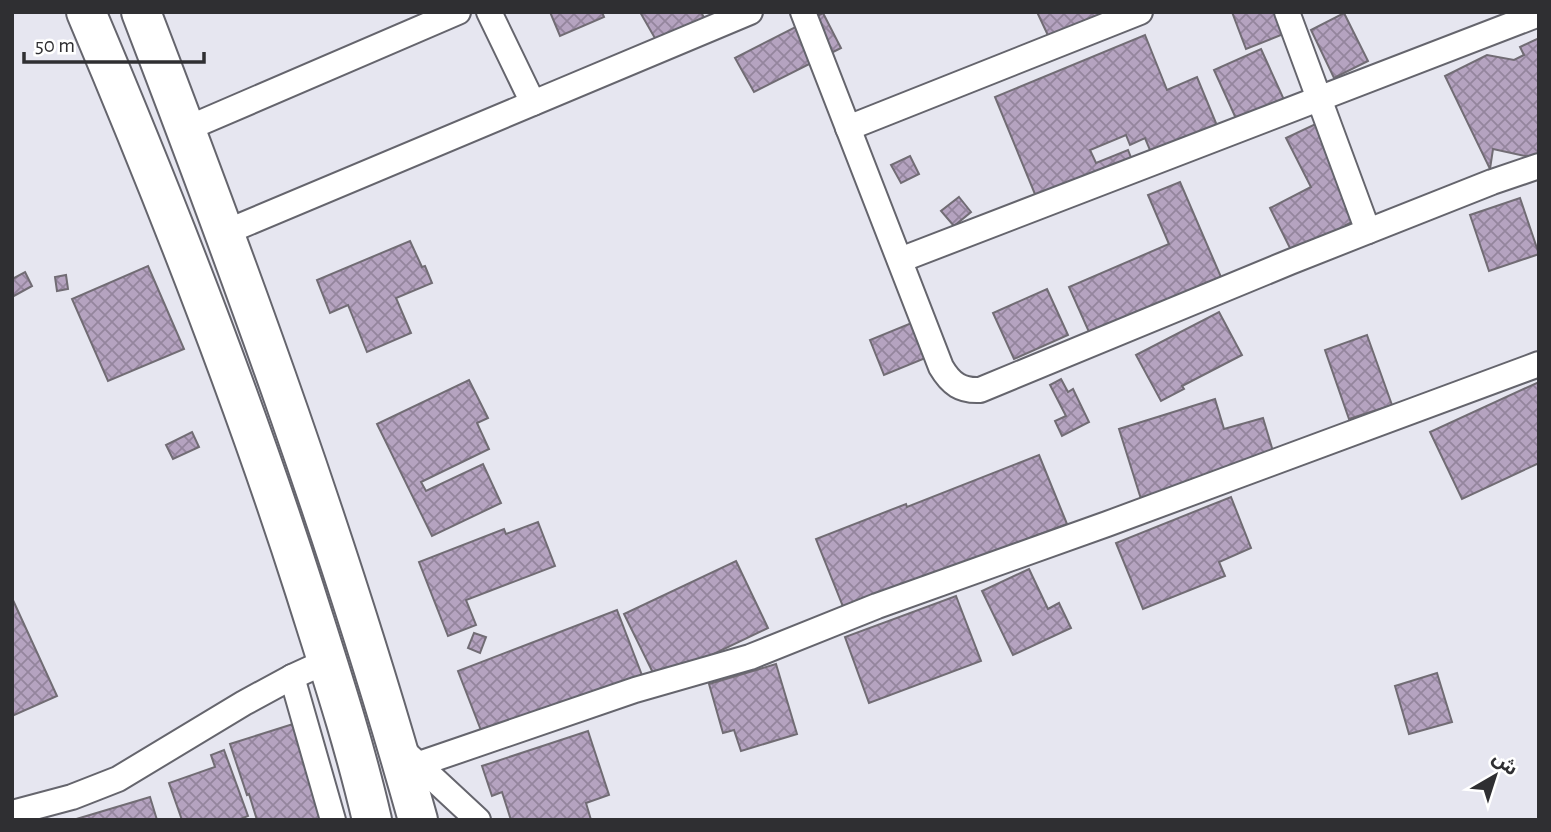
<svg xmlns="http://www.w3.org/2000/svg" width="1551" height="832" viewBox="0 0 1551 832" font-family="'Alegreya Sans','Noto Sans Arabic',sans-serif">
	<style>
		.building { fill: url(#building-cross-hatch); stroke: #716c74; stroke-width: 2 }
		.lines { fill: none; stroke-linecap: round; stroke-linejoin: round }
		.street-casing { stroke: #65656d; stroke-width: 28 }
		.highway-casing { stroke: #65656d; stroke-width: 42 }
		.street { stroke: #fff; stroke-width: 24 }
		.highway { stroke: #fff; stroke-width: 38 }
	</style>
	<defs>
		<pattern id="building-cross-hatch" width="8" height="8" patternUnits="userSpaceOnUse" patternTransform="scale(1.75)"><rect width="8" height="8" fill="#b5a3c0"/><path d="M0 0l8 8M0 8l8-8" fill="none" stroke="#94859d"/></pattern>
	</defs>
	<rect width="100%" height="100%" fill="#e6e6f0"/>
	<g class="building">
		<path d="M550,12h52l2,5 -44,19z"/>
		<path d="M640,12h61l5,9 -46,26z"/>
		<path d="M1037,12h71l-55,34z"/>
		<path d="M1232,12h52l7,19 -45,18z"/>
		<path d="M823,13l18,35 -87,44 -19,-34z"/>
		<path d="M1344,13l24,48 -34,17 -23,-48z"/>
		<path d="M1145,35l22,55 30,-13 21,51 -66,27 -7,-17 -15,7 -4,-10 -36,15 6,13 32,-13 6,15 -95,39 -44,-107z"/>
		<path d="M1539,38v121l-46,-10 -3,20 -45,-93 42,-21 27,5 10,-5 -4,-8z"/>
		<path d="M1261,49l24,53 -47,21 -24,-53z"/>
		<path d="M1322,121l47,93 -23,11 4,8 -54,27 -26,-52 41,-21 -25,-49z"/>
		<path d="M910,156l9,18 -18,9 -10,-18z"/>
		<path d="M1180,182l44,102 -131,57 -24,-54 100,-43 -21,-49z"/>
		<path d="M959,197l12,15 -17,14 -13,-15z"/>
		<path d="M1520,198l19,56 -50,17 -19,-56z"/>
		<path d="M410,241l12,26 3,-1 7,17 -36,15 15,35 -44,19 -19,-47 -18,8 -13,-33z"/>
		<path d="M148,266l36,83 -76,32 -36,-82z"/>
		<path d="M25,272l7,14 -20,11v-18z"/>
		<path d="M66,275l2,14 -11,2 -2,-14z"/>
		<path d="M1047,289l21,46 -54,24 -21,-46z"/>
		<path d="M1219,312l23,43 -60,31 2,3 -23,12 -25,-46z"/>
		<path d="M931,315l14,35 -61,25 -14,-35z"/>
		<path d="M1367,335l25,70 -43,14 -24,-69z"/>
		<path d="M1061,379l7,13 5,-3 16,33 -27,14 -7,-15 11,-5 -16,-31z"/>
		<path d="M469,380l19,38 -11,5 12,26 -68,33 5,9 57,-27 18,39 -69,33 -55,-112z"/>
		<path d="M1539,382v81l-77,36 -32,-67z"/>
		<path d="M1215,399l9,30 39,-11 12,40 -134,41 -22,-70z"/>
		<path d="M192,432l7,15 -26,12 -7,-14z"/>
		<path d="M1039,455l28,69 -223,85 -28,-70 90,-35 1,3z"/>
		<path d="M1231,497l20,51 -32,14 6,14 -82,33 -27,-66z"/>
		<path d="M538,522l17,44 -89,34 10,25 -28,11 -29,-74 85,-33 2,5z"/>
		<path d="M736,561l32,67 -111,53 -33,-67z"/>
		<path d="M1029,569l19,40 11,-6 12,25 -58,27 -31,-64z"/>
		<path d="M956,596l25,65 -112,42 -24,-66z"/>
		<path d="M12,598l45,98 -45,20z"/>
		<path d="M617,610l26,68 -159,60 -26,-67z"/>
		<path d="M474,633l12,4 -6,16 -12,-5z"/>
		<path d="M776,664l21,70 -56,17 -7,-21 -11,3 -14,-49z"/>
		<path d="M1437,673l15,49 -43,12 -14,-48z"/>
		<path d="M293,724l22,69 16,27h-74l-8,-26 -2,1 -17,-51z"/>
		<path d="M588,731l21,64 -23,8 5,17h-80l-9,-28 -10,4 -10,-30z"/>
		<path d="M224,750l24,66 -10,4h-56l-13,-37 46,-16 -4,-12z"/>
		<path d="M150,797l7,23h-84z"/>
	</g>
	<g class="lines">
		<defs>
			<g id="street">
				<path d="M489,12l44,91"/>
				<path d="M803,12l138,355c10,17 20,24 39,23l310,-128 202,-80 47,-16"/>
				<path d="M1287,12l81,219"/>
				<path d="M848,128l292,-116"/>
				<path d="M186,129l272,-117"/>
				<path d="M226,232l524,-220"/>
				<path d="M900,260l639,-246"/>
				<path d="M292,677l41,143"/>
				<path d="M408,755l70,65"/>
				<path d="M419,764l216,-74 115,-33 127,-51 230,-82 432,-160"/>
				<path d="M12,813l60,-16 46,-18 126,-76 48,-26 35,-16"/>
			</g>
			<g id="highway">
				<path d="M86,12c81,191 156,382 219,579 24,76 49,151 67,229"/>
				<path d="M141,12c102,266 200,533 277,808"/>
			</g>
		</defs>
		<use href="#street" class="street-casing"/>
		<use href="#highway" class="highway-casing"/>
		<use href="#street" class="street"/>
		<use href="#highway" class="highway"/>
	</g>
	<rect width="1551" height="832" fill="none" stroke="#2f2f32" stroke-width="28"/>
	<g transform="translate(1495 776) rotate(39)" stroke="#ffffff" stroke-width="5" paint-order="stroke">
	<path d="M0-5L12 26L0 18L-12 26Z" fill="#2f2f32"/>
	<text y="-10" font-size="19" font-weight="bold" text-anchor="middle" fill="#2f2f32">ش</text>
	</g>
	<path d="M24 52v10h180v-10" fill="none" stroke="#2f2f32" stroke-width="3.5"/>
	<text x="35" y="52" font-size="21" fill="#2f2f32" stroke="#ffffff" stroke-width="5" paint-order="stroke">50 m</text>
</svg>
